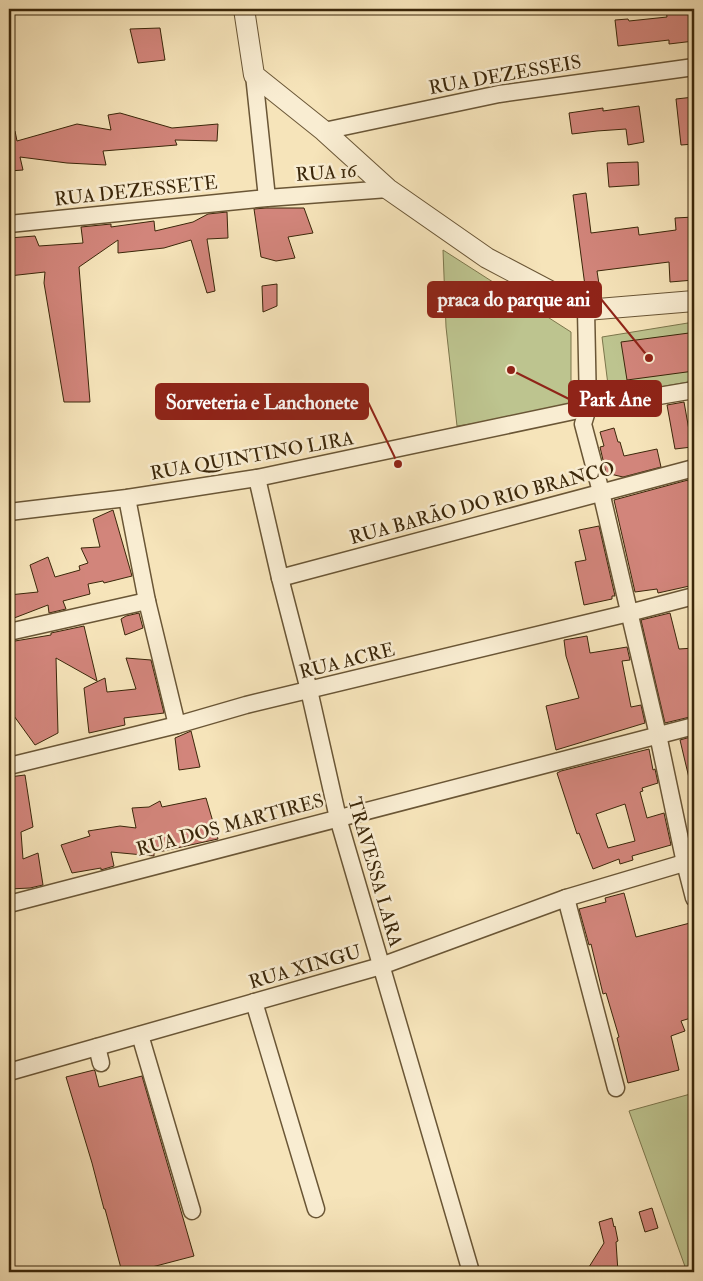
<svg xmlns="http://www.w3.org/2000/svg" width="703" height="1281" viewBox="0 0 703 1281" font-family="'IM FELL Double Pica',serif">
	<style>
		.green { fill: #bdc48f; stroke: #7c764c }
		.building { fill: #d2857b; stroke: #3b270a; fill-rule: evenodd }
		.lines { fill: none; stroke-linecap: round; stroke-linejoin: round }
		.minor-casing { stroke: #6a5636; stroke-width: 19 }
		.tertiary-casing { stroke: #6a5636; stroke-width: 22 }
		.minor { stroke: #f9edd2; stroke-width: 16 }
		.tertiary { stroke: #f9edd2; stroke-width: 20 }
		.labels { text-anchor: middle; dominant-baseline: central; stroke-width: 5; stroke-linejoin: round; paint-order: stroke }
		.street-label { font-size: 19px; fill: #3b270a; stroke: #f9edd2 }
		.leader { fill: none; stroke: #8f2418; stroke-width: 2 }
		.callout-dot { fill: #8f2418; stroke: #f9edd2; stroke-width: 2 }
		.callout { fill: #8f2418; stroke: #8f2418; stroke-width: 2 }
		.callout-label { font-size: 20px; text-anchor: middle; font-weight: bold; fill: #fff }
	</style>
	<rect width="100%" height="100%" fill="#f6e4ba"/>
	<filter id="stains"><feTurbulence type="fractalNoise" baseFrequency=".004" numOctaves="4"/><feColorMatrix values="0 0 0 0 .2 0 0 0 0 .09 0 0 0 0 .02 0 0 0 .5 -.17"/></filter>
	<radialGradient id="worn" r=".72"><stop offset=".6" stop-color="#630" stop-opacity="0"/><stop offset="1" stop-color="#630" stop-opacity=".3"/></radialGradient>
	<g class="green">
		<path d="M443,250l128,82v77l-114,17 -11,-99z"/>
		<path d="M694,322v59l-75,13 -11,-9 -6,-48z"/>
		<path d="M694,1093v179h-7l-58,-161z"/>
	</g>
	<g class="building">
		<path d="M684,9h10v32l-25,3v-4l-51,6 -3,-26 13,-1 1,2 38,-4 -1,-7z"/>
		<path d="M160,28l5,32 -27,3 -8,-34z"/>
		<path d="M694,97v47l-13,1 -5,-46z"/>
		<path d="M639,106l5,36 -16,3 -2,-16 -29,2 -25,3 -3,-21 34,-5v3z"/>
		<path d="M120,113l52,15 46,-4 -1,17 -42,-1 2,5 -74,6 3,14 -39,-2 -47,-6 3,13 -14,1v-39l6,-1 2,10 60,-17 34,6 -3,-15z"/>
		<path d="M638,162l1,23 -30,2 -2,-24z"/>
		<path d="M586,193l5,40 47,-6 1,8 37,-5 -1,-12 19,-1v63l-24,2 -1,-20 -72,9 2,13 -14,2 -12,-91z"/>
		<path d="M266,208h38l9,25 -25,4 7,21 -19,3 -15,-4 -7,-48z"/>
		<path d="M227,212l1,26 -21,1 8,52 -8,2 -16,-53 -27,8 -46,5v-13l-39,27 11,135h-26l-20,-119 1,-11 -36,4v-38l26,-2 4,10 44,-3 -2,-16 30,-3v3l43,-6 1,10 38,-9 15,-8z"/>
		<path d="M277,284v22l-14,6 -1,-26z"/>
		<path d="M689,333l5,38 -67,9 -6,-38z"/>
		<path d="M684,402l8,45 -17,2 -8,-44z"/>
		<path d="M614,428l4,14h2l4,14 33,-7 4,18 -38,10 -17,-4 -6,-26 4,-1 -4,-14z"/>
		<path d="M688,480l3,13 3,-1v93l-36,8 -1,-4 -22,3 -21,-92z"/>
		<path d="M113,510l19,66 -28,7 -1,-2 -15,3 2,10 -27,7 3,8 -17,4 -1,-8 -39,15v-25l29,-3 -8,-27 18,-8 7,20 25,-7 -1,-4 9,-3 -7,-15 19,-1 -7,-28z"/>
		<path d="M599,526l16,70h-3v3l-28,6 -9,-43 11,-2 -7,-30z"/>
		<path d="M139,613l4,15 -18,7 -4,-16 5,-3z"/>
		<path d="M670,613l9,36 15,-1v13l-5,1 5,27v27l-29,7 -24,-103z"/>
		<path d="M84,626l13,55 -41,-23 2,75 -23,12 -21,-29 -5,-15v-59l42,-7v-2z"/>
		<path d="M587,636l3,17 37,-6 3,13 -8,1 9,46 10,-2 4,18 -89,27 -10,-44 33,-8 -13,-42 -2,-16z"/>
		<path d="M126,658l25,2 13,53 -40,5 1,7 -36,8 -5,-45 21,-10 2,14 29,-3z"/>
		<path d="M191,731l9,36 -21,3 -4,-32z"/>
		<path d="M694,736v42h-5l-9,-38z"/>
		<path d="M649,749l4,21 2,-1 3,14 -16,5 1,3 -3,1 7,26 17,-5 7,32 -39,11 1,4 -13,4 -1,-5 -26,10 -14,-36 -2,1 -20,-61 4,-2zM625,804l10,37 -27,7 -12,-34z"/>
		<path d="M25,775l8,52 -12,5 2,27 15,-6 5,32 -13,3 -21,1v-112z"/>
		<path d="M206,798l12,41 -64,14v3l-43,-4 3,14 -13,4v-2l-29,5 -11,-28 29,-9 -2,-5 32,-5 16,2 -4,-20 17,-1 11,-6 2,6z"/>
		<path d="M624,893l12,44 54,-14 4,17v77l-13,4 4,10 -14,5 8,34 -51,13 -11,-45 2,-1 -13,-44 -3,1 -12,-50 -2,1 -10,-36 27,-7 -1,-4z"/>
		<path d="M94,1070l1,1 4,16 43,-11 52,180 -61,16h-11l-17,-63h-1l-12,-46 -26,-86z"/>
		<path d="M652,1208l6,20 -13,4 -6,-20z"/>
		<path d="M612,1218l2,9 1,-1 3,15 -2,1 2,30h-22l-7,-5 15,-24 -5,-21z"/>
	</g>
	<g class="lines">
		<defs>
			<g id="minor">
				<path d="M254,75l13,123"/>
				<path d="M324,131l175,-37 195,-27"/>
				<path d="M9,224l258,-26 121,-9"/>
				<path d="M586,310l2,98 -5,16 18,68 57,243 27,128 9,35"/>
				<path d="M257,478l23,100 29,112 29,128 133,454"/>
				<path d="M127,498l20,103 30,124"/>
				<path d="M9,512l118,-14 130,-20 331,-70 106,-18"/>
				<path d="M280,578l414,-110"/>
				<path d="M9,632l138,-31"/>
				<path d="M9,766l168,-41 69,-20 383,-92 65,-17"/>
				<path d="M566,898l50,190"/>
				<path d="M9,904l685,-178"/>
				<path d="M254,1002l62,207"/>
				<path d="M140,1035l52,176"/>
				<path d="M97,1047l4,16"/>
				<path d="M9,1072l372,-106 185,-68 128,-38"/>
			</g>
			<path id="tertiary" d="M244,9l10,66 70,56 64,58 99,69 99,52 108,-9"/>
		</defs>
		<use href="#minor" class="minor-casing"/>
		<use href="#tertiary" class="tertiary-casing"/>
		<use href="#minor" class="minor"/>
		<use href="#tertiary" class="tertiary"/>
	</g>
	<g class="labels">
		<g class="street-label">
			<text transform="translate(505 75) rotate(-10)">RUA DEZESSEIS</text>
			<text transform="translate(326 173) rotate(-4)">RUA 16</text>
			<text transform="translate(136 191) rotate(-6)">RUA DEZESSETE</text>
			<text transform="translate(252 456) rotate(-10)">RUA QUINTINO LIRA</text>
			<text transform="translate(482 503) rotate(-15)">RUA BARÃO DO RIO BRANCO</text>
			<text transform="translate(347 661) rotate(-14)">RUA ACRE</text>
			<text transform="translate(230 825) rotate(-15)">RUA DOS MARTIRES</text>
			<text transform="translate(375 872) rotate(74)">TRAVESSA LARA</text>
			<text transform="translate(305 967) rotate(-16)">RUA XINGU</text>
		</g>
	</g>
	<path class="leader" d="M649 358L601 299M511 370L569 399M398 464L368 402"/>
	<g class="callout-dot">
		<circle cx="649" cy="358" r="5"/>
		<circle cx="511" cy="370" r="5"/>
		<circle cx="398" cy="464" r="5"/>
	</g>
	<g class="callout">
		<rect x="428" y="282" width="173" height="35" rx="5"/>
		<rect x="569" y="381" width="92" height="35" rx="5"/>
		<rect x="156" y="384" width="212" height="35" rx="5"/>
	</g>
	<g class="callout-label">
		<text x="514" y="306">praca do parque ani</text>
		<text x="615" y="406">Park Ane</text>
		<text x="262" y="409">Sorveteria e Lanchonete</text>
	</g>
	<rect width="703" height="1281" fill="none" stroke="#f6e4ba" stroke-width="30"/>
	<rect x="10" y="10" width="683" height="1261" fill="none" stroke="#3b270a" stroke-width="2.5"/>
	<rect x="15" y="15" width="673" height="1251" fill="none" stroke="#3b270a"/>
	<rect width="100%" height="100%" filter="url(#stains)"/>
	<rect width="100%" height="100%" fill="url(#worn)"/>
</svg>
